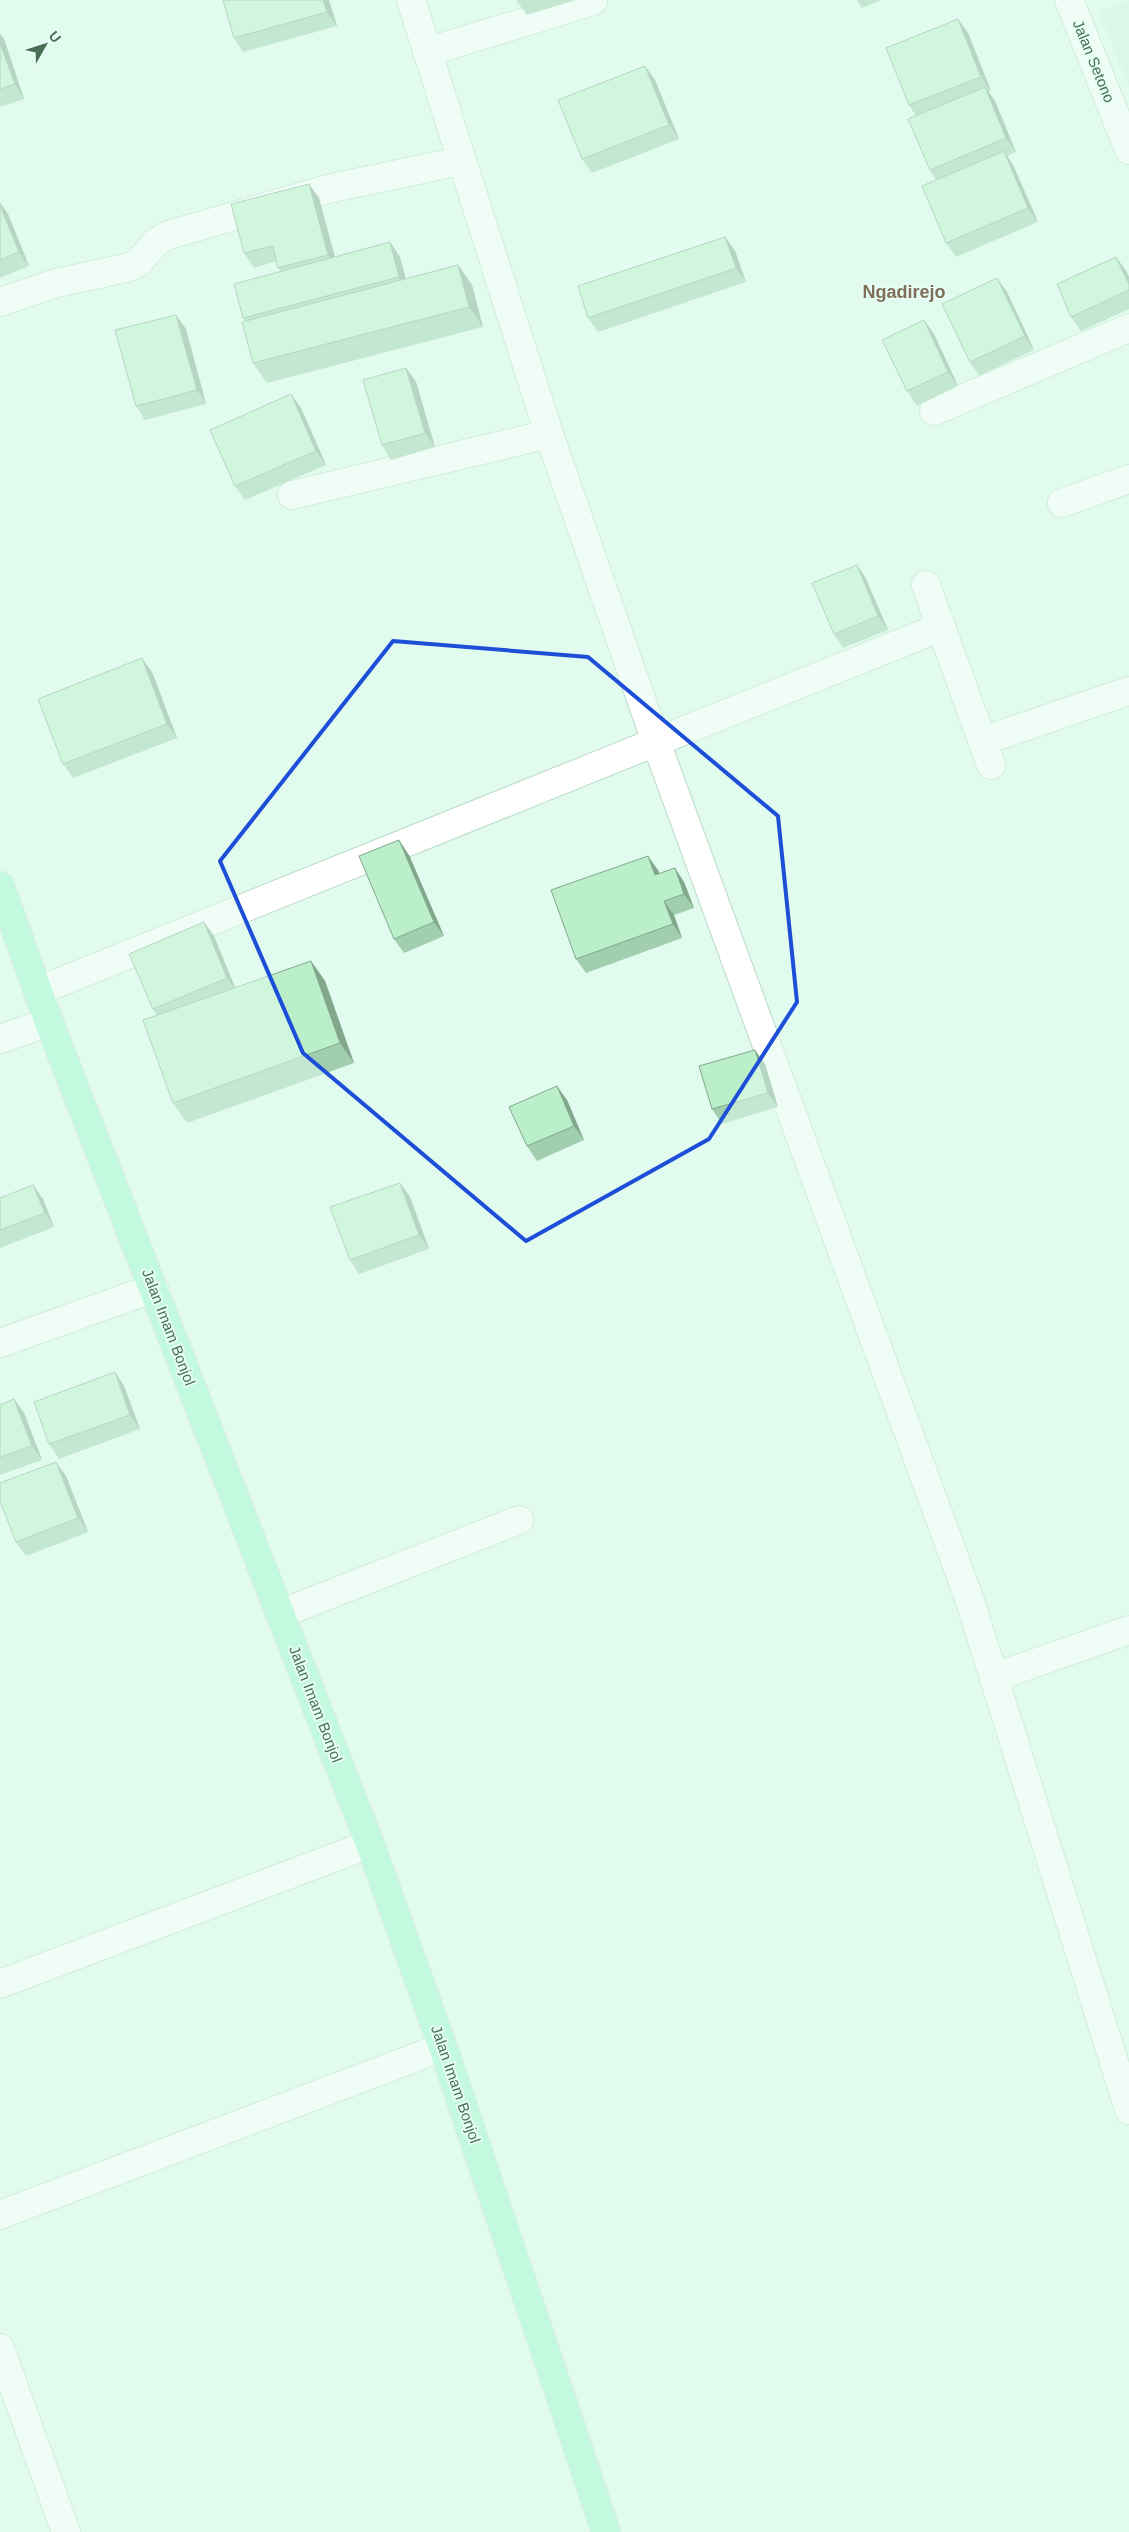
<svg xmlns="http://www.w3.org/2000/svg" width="1129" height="2532" viewBox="0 0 1129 2532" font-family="Arial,sans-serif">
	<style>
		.residential { fill: #d0f2df }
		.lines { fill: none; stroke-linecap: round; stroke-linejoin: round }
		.minor-casing { stroke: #bbdbc7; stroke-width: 30 }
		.major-casing { stroke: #d0dad3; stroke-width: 30 }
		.minor { stroke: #fff; stroke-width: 28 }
		.major { stroke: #9bf7cd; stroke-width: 28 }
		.wall { fill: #a0ceae }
		.shaded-wall { fill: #82a78d }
		.building { fill: #baefca; stroke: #82a78d }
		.marked { fill: none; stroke: #1d4ed8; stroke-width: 4; stroke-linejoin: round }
		.labels { text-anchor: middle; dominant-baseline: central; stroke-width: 4; stroke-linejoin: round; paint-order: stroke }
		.street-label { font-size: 15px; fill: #497054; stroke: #e6fef3 }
		.quarter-label { font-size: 18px; font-weight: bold; fill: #806f58; stroke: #e6fef3 }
	</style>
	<rect width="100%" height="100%" fill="#e1fbee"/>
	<path class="residential" d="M1129,0v88l-30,-77z"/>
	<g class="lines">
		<defs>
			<g id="minor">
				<path d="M411,0l138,434 107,308 314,859 159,509"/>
				<path d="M1069,0l60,150"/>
				<path d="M427,52l166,-51"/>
				<path d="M0,302l53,-18 77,-17 10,-6 15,-18 13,-8 160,-46 132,-28"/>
				<path d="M934,411l195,-83"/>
				<path d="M292,495l257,-61"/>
				<path d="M1062,503l67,-24"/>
				<path d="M926,585l15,42"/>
				<path d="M982,741l147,-50"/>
				<path d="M38,991l903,-364 50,138"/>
				<path d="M0,1039l49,-17"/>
				<path d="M0,1343l154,-55"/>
				<path d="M280,1614l239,-94"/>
				<path d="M995,1677l134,-47"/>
				<path d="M0,1984l370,-140"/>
				<path d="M0,2215l443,-168"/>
				<path d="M0,2348l66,184"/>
			</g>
			<path id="major" d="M0,886l49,136 321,822 73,203 163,485"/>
		</defs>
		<use href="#minor" class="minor-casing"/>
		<use href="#major" class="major-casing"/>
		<use href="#minor" class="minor"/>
		<use href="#major" class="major"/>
	</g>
	<g class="wall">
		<path d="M329,0l8,26 -94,26 -9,-14z"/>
		<path d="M516,0h60l-49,15z"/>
		<path d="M857,0h24l-19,8z"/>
		<path d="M968,33l23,58 -2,1 6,9 21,51 -9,4 6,9 25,57 -82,35 -10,-14 -10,-63 -6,-10 -14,-54 -7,-11z"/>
		<path d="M0,34l4,5 20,60 -24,8z"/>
		<path d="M655,80l24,59 -87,34 -10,-14z"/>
		<path d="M309,184l10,14 16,59 55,-15 10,15 6,22 52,-14 14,20 11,42 -216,56 -14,-20 -8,-42 -2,-3 38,-47 -3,-3 -1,-7 -23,7 -10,-15z"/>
		<path d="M0,203l8,11 21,52 -29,12z"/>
		<path d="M725,237l10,14 11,31 -148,50 -10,-14z"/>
		<path d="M1116,257l10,14 3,6v32l-48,22 -10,-14z"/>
		<path d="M1007,292l27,58 -55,26 -9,-14z"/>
		<path d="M924,320l10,14 24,52 -41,20 -10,-15z"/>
		<path d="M186,329l20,75 -61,16 -9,-14z"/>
		<path d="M406,368l10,14 19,65 -44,13 -9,-15z"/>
		<path d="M301,408l25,57 -81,35 -10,-14z"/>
		<path d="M857,565l9,14 22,51 -45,18 -9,-14z"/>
		<path d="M152,672l25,66 -104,40 -10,-14z"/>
		<path d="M409,855l35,81 -40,17 -10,-14z"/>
		<path d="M658,870l1,3 25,9 10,26 -20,7 8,23 -96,35 -10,-14z"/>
		<path d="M214,936l21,52 76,-27 14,20 29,82 -167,60 -14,-20 -16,-88 -4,-6z"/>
		<path d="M765,1064l13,43 -56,17 -10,-15z"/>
		<path d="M567,1100l17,40 -47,21 -10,-15z"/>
		<path d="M410,1197l19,52 -70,25 -9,-14z"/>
		<path d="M0,1198l43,1 11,28 -54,21z"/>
		<path d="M115,1372l9,14 16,43 -81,30 -10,-15z"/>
		<path d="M14,1399l10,14 18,47 -42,15v-70z"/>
		<path d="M66,1476l22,56 -62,24 -10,-14z"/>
	</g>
	<g class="shaded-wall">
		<path d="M323,0h6l8,26 -10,-14z"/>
		<path d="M958,19l10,14 23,58 -10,-14z"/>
		<path d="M0,34l4,5 20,60 -9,-15 -15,-41z"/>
		<path d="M645,66l10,14 24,59 -10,-14z"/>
		<path d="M985,87l10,14 21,51 -10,-14z"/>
		<path d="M1004,151l9,14 25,57 -10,-14z"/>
		<path d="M309,184l10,14 19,71 -10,-14z"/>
		<path d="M0,203l8,11 21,52 -10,-14 -19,-47z"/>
		<path d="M725,237l10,14 11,31 -10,-14z"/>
		<path d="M390,242l10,15 9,34 -10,-14z"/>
		<path d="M1116,257l10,14 3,6v7z"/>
		<path d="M458,265l14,20 11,42 -14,-20z"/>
		<path d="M997,278l10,14 27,58 -9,-14z"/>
		<path d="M176,315l10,14 20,75 -9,-14z"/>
		<path d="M924,320l10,14 24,52 -10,-14z"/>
		<path d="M406,368l10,14 19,65 -10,-14z"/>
		<path d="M291,394l10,14 25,57 -10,-14z"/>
		<path d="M857,565l9,14 22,51 -10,-14z"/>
		<path d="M142,658l10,14 25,66 -10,-14z"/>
		<path d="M399,840l10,15 35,81 -10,-14z"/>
		<path d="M648,856l10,14 7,19 -10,-14z"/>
		<path d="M675,868l9,14 10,26 -10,-14z"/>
		<path d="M664,901l10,14 8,23 -9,-14z"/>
		<path d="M204,922l10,14 23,56 -10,-14z"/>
		<path d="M311,961l14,20 29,82 -14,-20z"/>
		<path d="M755,1050l10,14 13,43 -10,-14z"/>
		<path d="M557,1086l10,14 17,40 -10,-14z"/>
		<path d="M400,1183l10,14 19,52 -10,-14z"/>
		<path d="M33,1185l10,14 11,28 -9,-14z"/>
		<path d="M115,1372l9,14 16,43 -10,-14z"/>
		<path d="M14,1399l10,14 18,47 -10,-14z"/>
		<path d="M56,1462l10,14 22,56 -10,-14z"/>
	</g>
	<g class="building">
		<path d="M223,0h100l4,12 -93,26z"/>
		<path d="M958,19l23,58 -72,28 -23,-57z"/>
		<path d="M0,43l15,41 -15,5z"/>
		<path d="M645,66l24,59 -87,34 -24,-59z"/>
		<path d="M985,87l21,51 -76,32 -22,-51z"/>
		<path d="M1004,151l24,57 -82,35 -24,-57z"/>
		<path d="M309,184l19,71 -50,13 -5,-22 -29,7 -13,-49z"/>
		<path d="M0,205l19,47 -19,8z"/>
		<path d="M725,237l11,31 -148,50 -10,-32z"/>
		<path d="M390,242l9,35 -156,41 -9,-34z"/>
		<path d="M1116,257l13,27v6l-58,27 -14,-33z"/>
		<path d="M458,265l11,42 -216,56 -11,-41z"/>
		<path d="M997,278l28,58 -55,26 -28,-58z"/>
		<path d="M176,315l21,75 -61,16 -21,-76z"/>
		<path d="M924,320l24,52 -41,19 -25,-51z"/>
		<path d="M406,368l19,65 -43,12 -19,-65z"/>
		<path d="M291,394l25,57 -81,35 -25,-56z"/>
		<path d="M857,565l21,51 -44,18 -22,-51z"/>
		<path d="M142,658l25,66 -104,40 -25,-65z"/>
		<path d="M399,840l35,82 -40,17 -35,-83z"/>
		<path d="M648,856l7,19 20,-7 9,26 -20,7 9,23 -97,35 -25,-69z"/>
		<path d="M204,922l23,56 -74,31 -24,-55z"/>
		<path d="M311,961l29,82 -167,60 -30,-83z"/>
		<path d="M755,1050l13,43 -56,16 -13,-43z"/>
		<path d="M557,1086l17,40 -47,20 -18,-39z"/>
		<path d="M400,1183l19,52 -69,25 -20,-53z"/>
		<path d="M33,1185l12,28 -45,17v-32z"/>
		<path d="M115,1372l15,43 -81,29 -15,-42z"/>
		<path d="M14,1399l18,47 -32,11v-52z"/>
		<path d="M56,1462l22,56 -62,24 -16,-41v-18z"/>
	</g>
	<path d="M0 0H1129V2532H0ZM393,641l195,16 190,159 19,186 -88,137 -183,102 -223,-188 -83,-192z" fill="#e1fbee" fill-opacity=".55" fill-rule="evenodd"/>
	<path class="marked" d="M393,641l195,16 190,159 19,186 -88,137 -183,102 -223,-188 -83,-192z"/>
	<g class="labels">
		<g class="street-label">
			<text transform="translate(1094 61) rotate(68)">Jalan Setono</text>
			<text transform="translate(169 1327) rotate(69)">Jalan Imam Bonjol</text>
			<text transform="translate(316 1704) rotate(69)">Jalan Imam Bonjol</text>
			<text transform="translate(456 2084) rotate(71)">Jalan Imam Bonjol</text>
		</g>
		<g class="quarter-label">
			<text x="904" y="292">Ngadirejo</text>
		</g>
	</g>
	<g transform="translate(45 45) rotate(51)" stroke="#e6fef3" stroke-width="4" paint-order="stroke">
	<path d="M0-4L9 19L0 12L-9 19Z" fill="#497054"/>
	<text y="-8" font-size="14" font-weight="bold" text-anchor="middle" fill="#497054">U</text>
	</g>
</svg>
